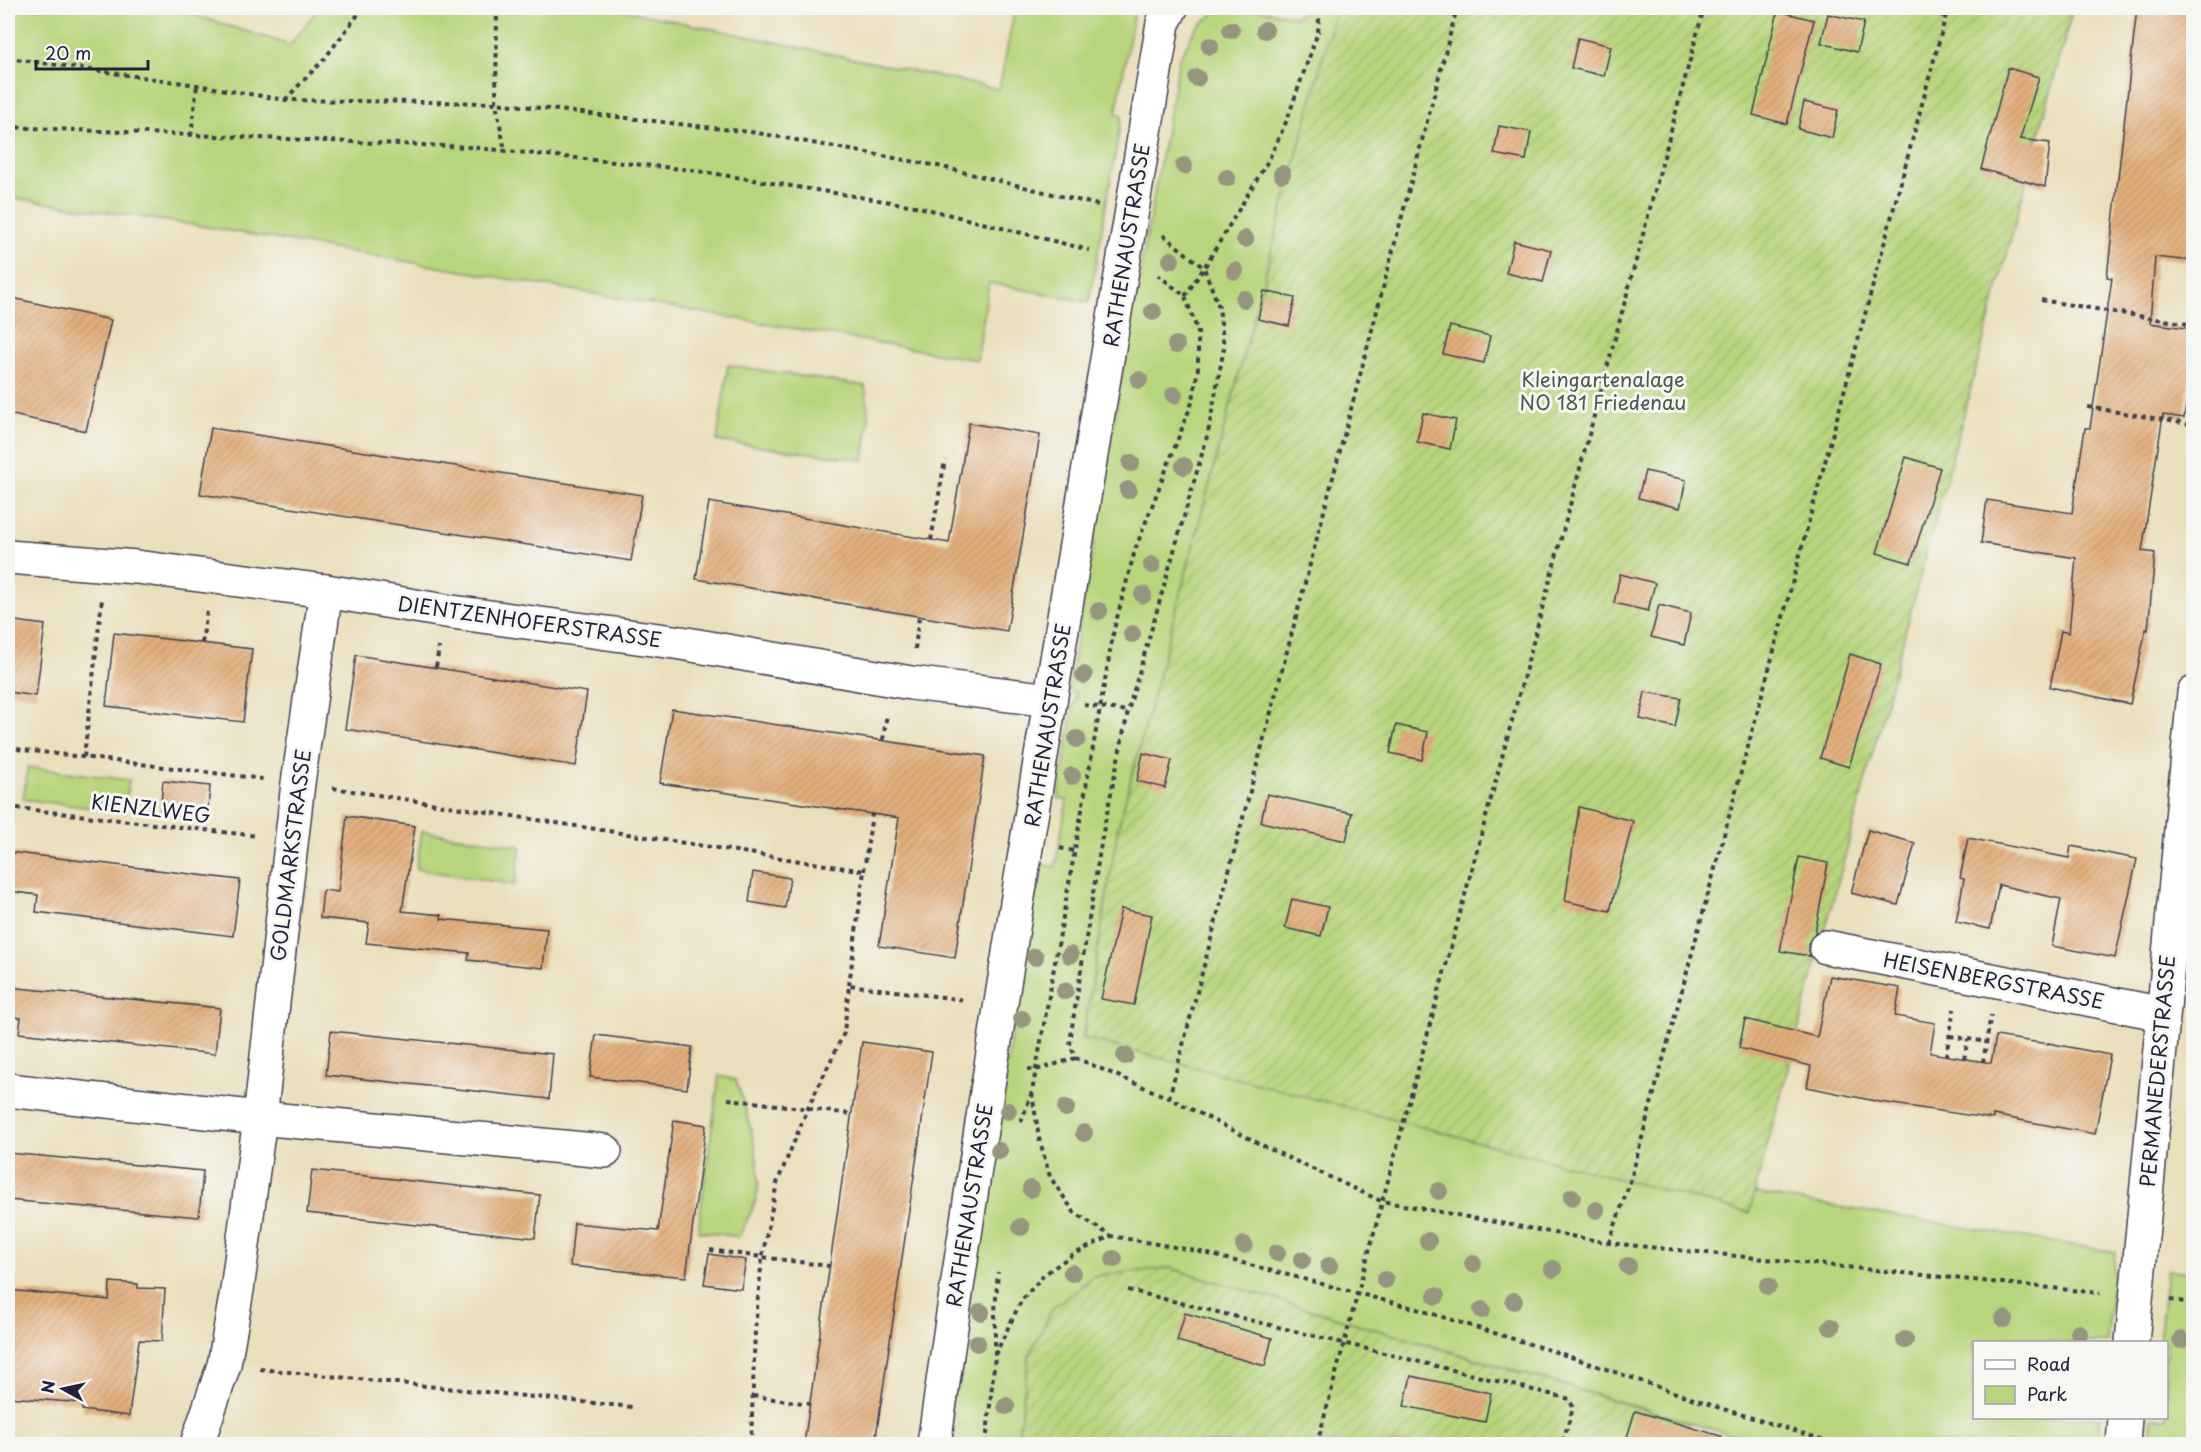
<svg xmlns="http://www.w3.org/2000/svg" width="2201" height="1452" viewBox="0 0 2201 1452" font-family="'Playpen Sans',sans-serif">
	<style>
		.park { fill: #b7d57c; stroke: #6c7c5c; stroke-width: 1.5 }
		.garden { fill: url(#garden-furrows); stroke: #6c7c5c; stroke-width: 1.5 }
		.building { fill: url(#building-hatch) }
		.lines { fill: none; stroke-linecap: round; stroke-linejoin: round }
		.minor-casing { stroke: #403e4e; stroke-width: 36 }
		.path { stroke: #403e4e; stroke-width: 4; stroke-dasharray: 4.5 4.5; stroke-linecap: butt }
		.minor { stroke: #fff; stroke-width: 33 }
		.tree { fill: #959580 }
		.labels { text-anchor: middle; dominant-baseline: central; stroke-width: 6; stroke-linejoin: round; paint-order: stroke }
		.street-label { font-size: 20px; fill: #22223b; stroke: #f6f6f2 }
		.park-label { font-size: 20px; fill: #4f584e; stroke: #f6f6f2 }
	</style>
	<defs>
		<pattern id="garden-furrows" width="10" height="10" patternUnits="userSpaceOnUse" patternTransform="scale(1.5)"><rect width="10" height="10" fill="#b7d57c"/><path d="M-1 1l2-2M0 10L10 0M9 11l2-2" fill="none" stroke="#9db76c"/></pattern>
		<pattern id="building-hatch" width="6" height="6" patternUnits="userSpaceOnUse" patternTransform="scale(1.5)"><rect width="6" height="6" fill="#e2ae7b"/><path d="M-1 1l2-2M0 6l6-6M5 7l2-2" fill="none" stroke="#c2956b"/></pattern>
	</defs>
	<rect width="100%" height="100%" fill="#f6f6f2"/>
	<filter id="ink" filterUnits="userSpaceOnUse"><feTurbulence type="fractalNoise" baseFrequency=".0167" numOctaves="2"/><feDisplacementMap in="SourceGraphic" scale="12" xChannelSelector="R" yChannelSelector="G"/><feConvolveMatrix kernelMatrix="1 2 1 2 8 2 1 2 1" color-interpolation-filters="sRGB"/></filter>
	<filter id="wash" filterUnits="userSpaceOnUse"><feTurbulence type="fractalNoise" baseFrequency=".008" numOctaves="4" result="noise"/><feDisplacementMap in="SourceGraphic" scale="24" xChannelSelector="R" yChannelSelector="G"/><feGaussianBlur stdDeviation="1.35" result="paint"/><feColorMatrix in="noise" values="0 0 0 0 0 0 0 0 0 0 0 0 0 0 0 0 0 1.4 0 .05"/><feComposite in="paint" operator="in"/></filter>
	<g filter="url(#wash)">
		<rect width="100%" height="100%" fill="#eadfbc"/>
		<g class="park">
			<path d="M8,8h164l118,37 29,-37h294l386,81 16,-81h120l-19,105 6,2 -33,187 -100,-19 -12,77 -770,-133 -199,-30z"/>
			<path d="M1221,8h24l50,8 17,-8h24l-218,820 -35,209 666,176 5,-20 361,59 -8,90h-133v76h127l-3,26h-336l-592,-176 -76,8 -65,80 -12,88h-72l94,-580 16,3 12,-67 -9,-2 18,-105 -8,-2 65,-380 46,-252 17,-31z"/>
			<path d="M728,365l137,21 4,34 -5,40 -147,-19z"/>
			<path d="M28,767l101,13 -5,32 -101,-13z"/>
			<path d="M422,831l99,15 -6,39 -99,-16z"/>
			<path d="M719,1076l17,4c10,29 29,90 20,119 -4,13 -12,26 -17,38l-41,-6z"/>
			<path d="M2167,1270l26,2v172h-43l2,-26h14v-76h-7z"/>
		</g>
		<g class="garden">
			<path d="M1336,8h737l-324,1205 -666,-175 35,-210z"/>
			<path d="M1170,1268l519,155 -6,21h-666l12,-88 24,-48 41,-32z"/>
		</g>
		<g id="blocks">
			<g class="building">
				<path d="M2137,8h56v58l-6,44 6,1v150l-38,-4 -5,66 43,6v31l-9,58 -21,-3 -21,136 13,2 -7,77 -2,-1 -16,75 -80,-17 11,-56 8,2 7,-75 -95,-15 6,-43 85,13 13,-85h5l22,-150 -5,-1z"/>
				<path d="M1778,11l36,9 -27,104 -34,-9z"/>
				<path d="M1828,14l36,8 -7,30 -36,-9z"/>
				<path d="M1578,38l33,8 -7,30 -33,-8z"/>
				<path d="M2008,68l31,9 -19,62 30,4 -5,44 -64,-18z"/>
				<path d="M1804,102l34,8 -6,28 -34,-9z"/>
				<path d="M1499,126l32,6 -5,28 -32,-6z"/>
				<path d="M1514,241l37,9 -8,32 -37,-9z"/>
				<path d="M1264,291l31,7 -6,28 -31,-7z"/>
				<path d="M8,297l103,23 -25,111 -78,-17z"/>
				<path d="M1450,326l40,10 -6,27 -41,-9z"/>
				<path d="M1423,413l33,7 -6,29 -33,-7z"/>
				<path d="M969,423l71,12 -33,196 -311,-52 13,-77 240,41z"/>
				<path d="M211,428l431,67 -11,66 -431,-67z"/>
				<path d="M1906,457l34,11 -29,95 -34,-10z"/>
				<path d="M1645,471l41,9 -6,28 -42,-10z"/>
				<path d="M1620,574l35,9 -7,28 -34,-8z"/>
				<path d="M1659,605l32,8 -7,32 -33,-8z"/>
				<path d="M8,620l37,5 -9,71 -28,-4z"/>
				<path d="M114,633l138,16 -9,73 -137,-16z"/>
				<path d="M1850,654l31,10 -32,103 -29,-9z"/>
				<path d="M356,655l231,37 -11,74 -231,-37z"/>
				<path d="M1645,692l36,6 -6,29 -35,-8z"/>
				<path d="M672,709l313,47 -30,202 -76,-12 20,-128 -239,-35z"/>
				<path d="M1396,725l32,7 -6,28 -32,-7z"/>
				<path d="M1143,753l29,7 -7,28 -28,-7z"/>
				<path d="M163,781l47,5 -3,33 -47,-5z"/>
				<path d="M1267,794l85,19 -6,28 -85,-19z"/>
				<path d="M1579,807l54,14 -23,90 -45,-10z"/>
				<path d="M347,816l68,10 -13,85 40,4 -1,4 106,10 -4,39 -75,-8 1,-7 -103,-10 3,-20 -49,-5 3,-28 15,2z"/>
				<path d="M1868,830l47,13 -17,62 -47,-12z"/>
				<path d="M1968,838l101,20 2,-12 66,13 -22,99 -63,-12 9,-47 -62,-14 -9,44 -34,-7 8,-43 -4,-1z"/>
				<path d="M8,852l232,28 -7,56 -197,-24 2,-17 -30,-4z"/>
				<path d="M1799,857l29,6 -13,70 -7,11 2,12 -30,-5z"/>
				<path d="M753,872l37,6 -5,30 -36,-6z"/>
				<path d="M1292,899l36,8 -7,29 -36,-8z"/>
				<path d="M1121,909l31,6 -18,90 -33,-6z"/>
				<path d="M1830,976l70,12 -5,28 40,7 -5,30 61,10 5,-27 52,8v-1l62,12 -15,79 -102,-19v4l-113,-17 -73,-15 4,-21 -72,-18 6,-29 72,18z"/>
				<path d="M8,987l212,21 -5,46 -196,-21 2,-15 -13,-2z"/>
				<path d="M331,1031l222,23 -4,45 -223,-24z"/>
				<path d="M596,1035l96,12 -5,42 -97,-12z"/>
				<path d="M862,1042l70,10 -57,392h-71z"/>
				<path d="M674,1120l32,5 -20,152 -116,-11 4,-43 84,8z"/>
				<path d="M8,1153l195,18 -4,46 -191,-17z"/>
				<path d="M312,1170l228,25 -5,43 -228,-25z"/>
				<path d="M709,1254l37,6 -5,29 -37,-5z"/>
				<path d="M110,1282l28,2v4l27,1 -3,52 -23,-1 -10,76 -47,-6 1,-7 -75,-6v-107l101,10z"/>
				<path d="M1185,1313l87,25 -7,28 -88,-25z"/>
				<path d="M1411,1376l80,17 -6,29 -81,-16z"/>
				<path d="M1635,1411l86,25 -1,8h-95z"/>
			</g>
		</g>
	</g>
	<g filter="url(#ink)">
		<use href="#blocks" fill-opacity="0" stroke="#403e4e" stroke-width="1.5"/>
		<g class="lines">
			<defs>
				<g id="minor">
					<path d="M8,557l128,10 190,24 119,20 236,32 230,40 139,17"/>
					<path d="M1826,947l337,67"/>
					<path d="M8,1090l252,28 345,33"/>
					<path d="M2132,1342l62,-649"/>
					<path d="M197,1444l27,-79 13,-75 23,-172 38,-335 28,-192"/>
					<path d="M934,1444c68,-475 151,-947 229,-1421l8,-15"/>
					<path d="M2123,1444l2,-26"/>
				</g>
			</defs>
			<use href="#minor" class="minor-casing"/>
			<g class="path">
				<path d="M497,8l-1,95 9,48"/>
				<path d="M1914,8l31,8"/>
				<path d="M8,58l189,27 88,15 211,3 262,30 180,33 160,39"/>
				<path d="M285,100l40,-42 38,-50"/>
				<path d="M8,127l460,20 224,23 223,36 174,44"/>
				<path d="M191,136l6,-51"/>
				<path d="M1163,235l41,33 15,39 5,41 -16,85 -80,278 -26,126 -30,190 -2,18 6,13 93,40 107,54 105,49 228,42 491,50"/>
				<path d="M1185,296l19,-28 65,-109 18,-39 31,-88 1,-13 -6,-11"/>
				<path d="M2041,300l153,25"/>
				<path d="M2088,407l106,18"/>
				<path d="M931,540l14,-80"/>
				<path d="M202,643l5,-32"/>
				<path d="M915,649l4,-32"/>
				<path d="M436,667l3,-20"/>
				<path d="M1084,705l44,6"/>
				<path d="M883,740l4,-26"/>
				<path d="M8,748l255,31"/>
				<path d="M84,757l18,-158"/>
				<path d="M333,788l531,83 -15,114"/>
				<path d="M8,807l249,29"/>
				<path d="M1060,848l14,3"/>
				<path d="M864,871l8,-57"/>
				<path d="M1950,1036l37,6"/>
				<path d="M1946,1056l8,-47"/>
				<path d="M1964,1059l4,-20"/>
				<path d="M1983,1062l8,-47"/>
				<path d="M1028,1069l8,1 40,-12"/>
				<path d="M1032,1093l7,45 11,39 24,35 37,24"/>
				<path d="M1169,1098l288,-1090"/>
				<path d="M728,1099l123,15"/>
				<path d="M1021,1122l11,-30 82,-463 21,-79 58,-150 5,-32v-36l-13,-36 -27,-21"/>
				<path d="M1609,1243l21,-61 318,-1174"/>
				<path d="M710,1250l119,16"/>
				<path d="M1128,1290l442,109 3,9 -11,36"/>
				<path d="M2170,1300l24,3"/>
				<path d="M995,1355l26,-54 24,-27 27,-19 39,-19 86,15 220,58 148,46 155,53 117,36"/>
				<path d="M260,1369l372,38"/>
				<path d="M753,1396l56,8"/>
				<path d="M751,1444l4,-115 7,-71 15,-75 31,-75 36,-75 5,-48 116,15"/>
				<path d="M986,1444l9,-88v-44l3,-40"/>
				<path d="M1317,1444l387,-1436"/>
			</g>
			<use href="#minor" class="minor"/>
		</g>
		<g class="tree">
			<circle cx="1231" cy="30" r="9"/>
			<circle cx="1265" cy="30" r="9"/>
			<circle cx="1210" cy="46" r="9"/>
			<circle cx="1197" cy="78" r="9"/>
			<circle cx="1184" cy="166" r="9"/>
			<circle cx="1282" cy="174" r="9"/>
			<circle cx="1227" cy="178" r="9"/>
			<circle cx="1245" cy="239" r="9"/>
			<circle cx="1171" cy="260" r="9"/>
			<circle cx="1235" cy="271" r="9"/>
			<circle cx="1244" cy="299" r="9"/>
			<circle cx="1153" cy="312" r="9"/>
			<circle cx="1176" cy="345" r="9"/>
			<circle cx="1139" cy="380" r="9"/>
			<circle cx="1174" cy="395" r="9"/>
			<circle cx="1131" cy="463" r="9"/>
			<circle cx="1184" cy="466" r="9"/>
			<circle cx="1128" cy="490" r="9"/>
			<circle cx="1152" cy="565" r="9"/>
			<circle cx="1143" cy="595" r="9"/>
			<circle cx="1099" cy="611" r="9"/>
			<circle cx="1132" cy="634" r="9"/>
			<circle cx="1084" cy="675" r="9"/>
			<circle cx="1077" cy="739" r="9"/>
			<circle cx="1072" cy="776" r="9"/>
			<circle cx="1070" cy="955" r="9"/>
			<circle cx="1035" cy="957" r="9"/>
			<circle cx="1065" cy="991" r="9"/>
			<circle cx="1022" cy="1019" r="9"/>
			<circle cx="1125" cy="1056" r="9"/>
			<circle cx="1066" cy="1108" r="9"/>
			<circle cx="1008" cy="1111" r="9"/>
			<circle cx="1084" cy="1133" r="9"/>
			<circle cx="999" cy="1151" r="9"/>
			<circle cx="1031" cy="1189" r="9"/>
			<circle cx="1439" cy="1191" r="9"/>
			<circle cx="1572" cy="1197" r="9"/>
			<circle cx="1596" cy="1210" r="9"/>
			<circle cx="1021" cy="1227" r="9"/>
			<circle cx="1428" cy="1241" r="9"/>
			<circle cx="1244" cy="1245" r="9"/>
			<circle cx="1277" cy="1253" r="9"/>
			<circle cx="1114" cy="1259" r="9"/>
			<circle cx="1302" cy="1260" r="9"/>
			<circle cx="1473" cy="1264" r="9"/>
			<circle cx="1329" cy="1266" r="9"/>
			<circle cx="1628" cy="1266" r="9"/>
			<circle cx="1553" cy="1269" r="9"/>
			<circle cx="1072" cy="1273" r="9"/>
			<circle cx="1385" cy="1280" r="9"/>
			<circle cx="1768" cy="1286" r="9"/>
			<circle cx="1436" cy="1296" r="9"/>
			<circle cx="1514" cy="1301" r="9"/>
			<circle cx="1482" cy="1310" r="9"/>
			<circle cx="981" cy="1312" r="9"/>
			<circle cx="2004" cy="1319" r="9"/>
			<circle cx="1831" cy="1327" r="9"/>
			<circle cx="2079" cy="1333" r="9"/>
			<circle cx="1905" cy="1340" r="9"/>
			<circle cx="2181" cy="1340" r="9"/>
			<circle cx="977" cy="1343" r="9"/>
			<circle cx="1006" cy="1406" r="9"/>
		</g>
	</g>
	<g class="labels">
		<g class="street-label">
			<text transform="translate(1126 245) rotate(-81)">RATHENAUSTRASSE</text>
			<text transform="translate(530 621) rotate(8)">DIENTZENHOFERSTRASSE</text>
			<text transform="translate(1047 725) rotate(-81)">RATHENAUSTRASSE</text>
			<text transform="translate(151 808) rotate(7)">KIENZLWEG</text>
			<text transform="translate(290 855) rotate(-83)">GOLDMARKSTRASSE</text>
			<text transform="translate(1994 980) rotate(11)">HEISENBERGSTRASSE</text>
			<text transform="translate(2157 1071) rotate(-85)">PERMANEDERSTRASSE</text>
			<text transform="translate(969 1205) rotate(-81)">RATHENAUSTRASSE</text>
		</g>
		<g class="park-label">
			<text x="1603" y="379">Kleingartenalage<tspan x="1603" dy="23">NO 181 Friedenau</tspan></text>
		</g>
	</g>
	<rect width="2201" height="1452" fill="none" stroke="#f6f6f2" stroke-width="30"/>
	<rect x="1973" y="1341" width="195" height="78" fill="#f6f6f2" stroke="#a1a1a9" stroke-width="1.5"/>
	<rect x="1985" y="1360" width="30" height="9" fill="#ffffff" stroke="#a1a1a9" stroke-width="1.5"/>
	<text x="2027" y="1371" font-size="18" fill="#22223b">Road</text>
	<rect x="1985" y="1386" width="30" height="18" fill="#b7d57c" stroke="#a1a1a9" stroke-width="1.5"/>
	<text x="2027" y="1401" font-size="18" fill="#22223b">Park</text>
	<g transform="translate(63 1389) rotate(278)" stroke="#f6f6f2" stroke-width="4.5" paint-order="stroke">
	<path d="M0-4.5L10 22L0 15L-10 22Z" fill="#22223b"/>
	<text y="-9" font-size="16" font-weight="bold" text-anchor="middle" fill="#22223b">N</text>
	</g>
	<path d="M36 60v9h112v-9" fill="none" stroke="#22223b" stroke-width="3"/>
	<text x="45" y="60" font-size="18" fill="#22223b" stroke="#f6f6f2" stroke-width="4.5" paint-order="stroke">20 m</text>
</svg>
